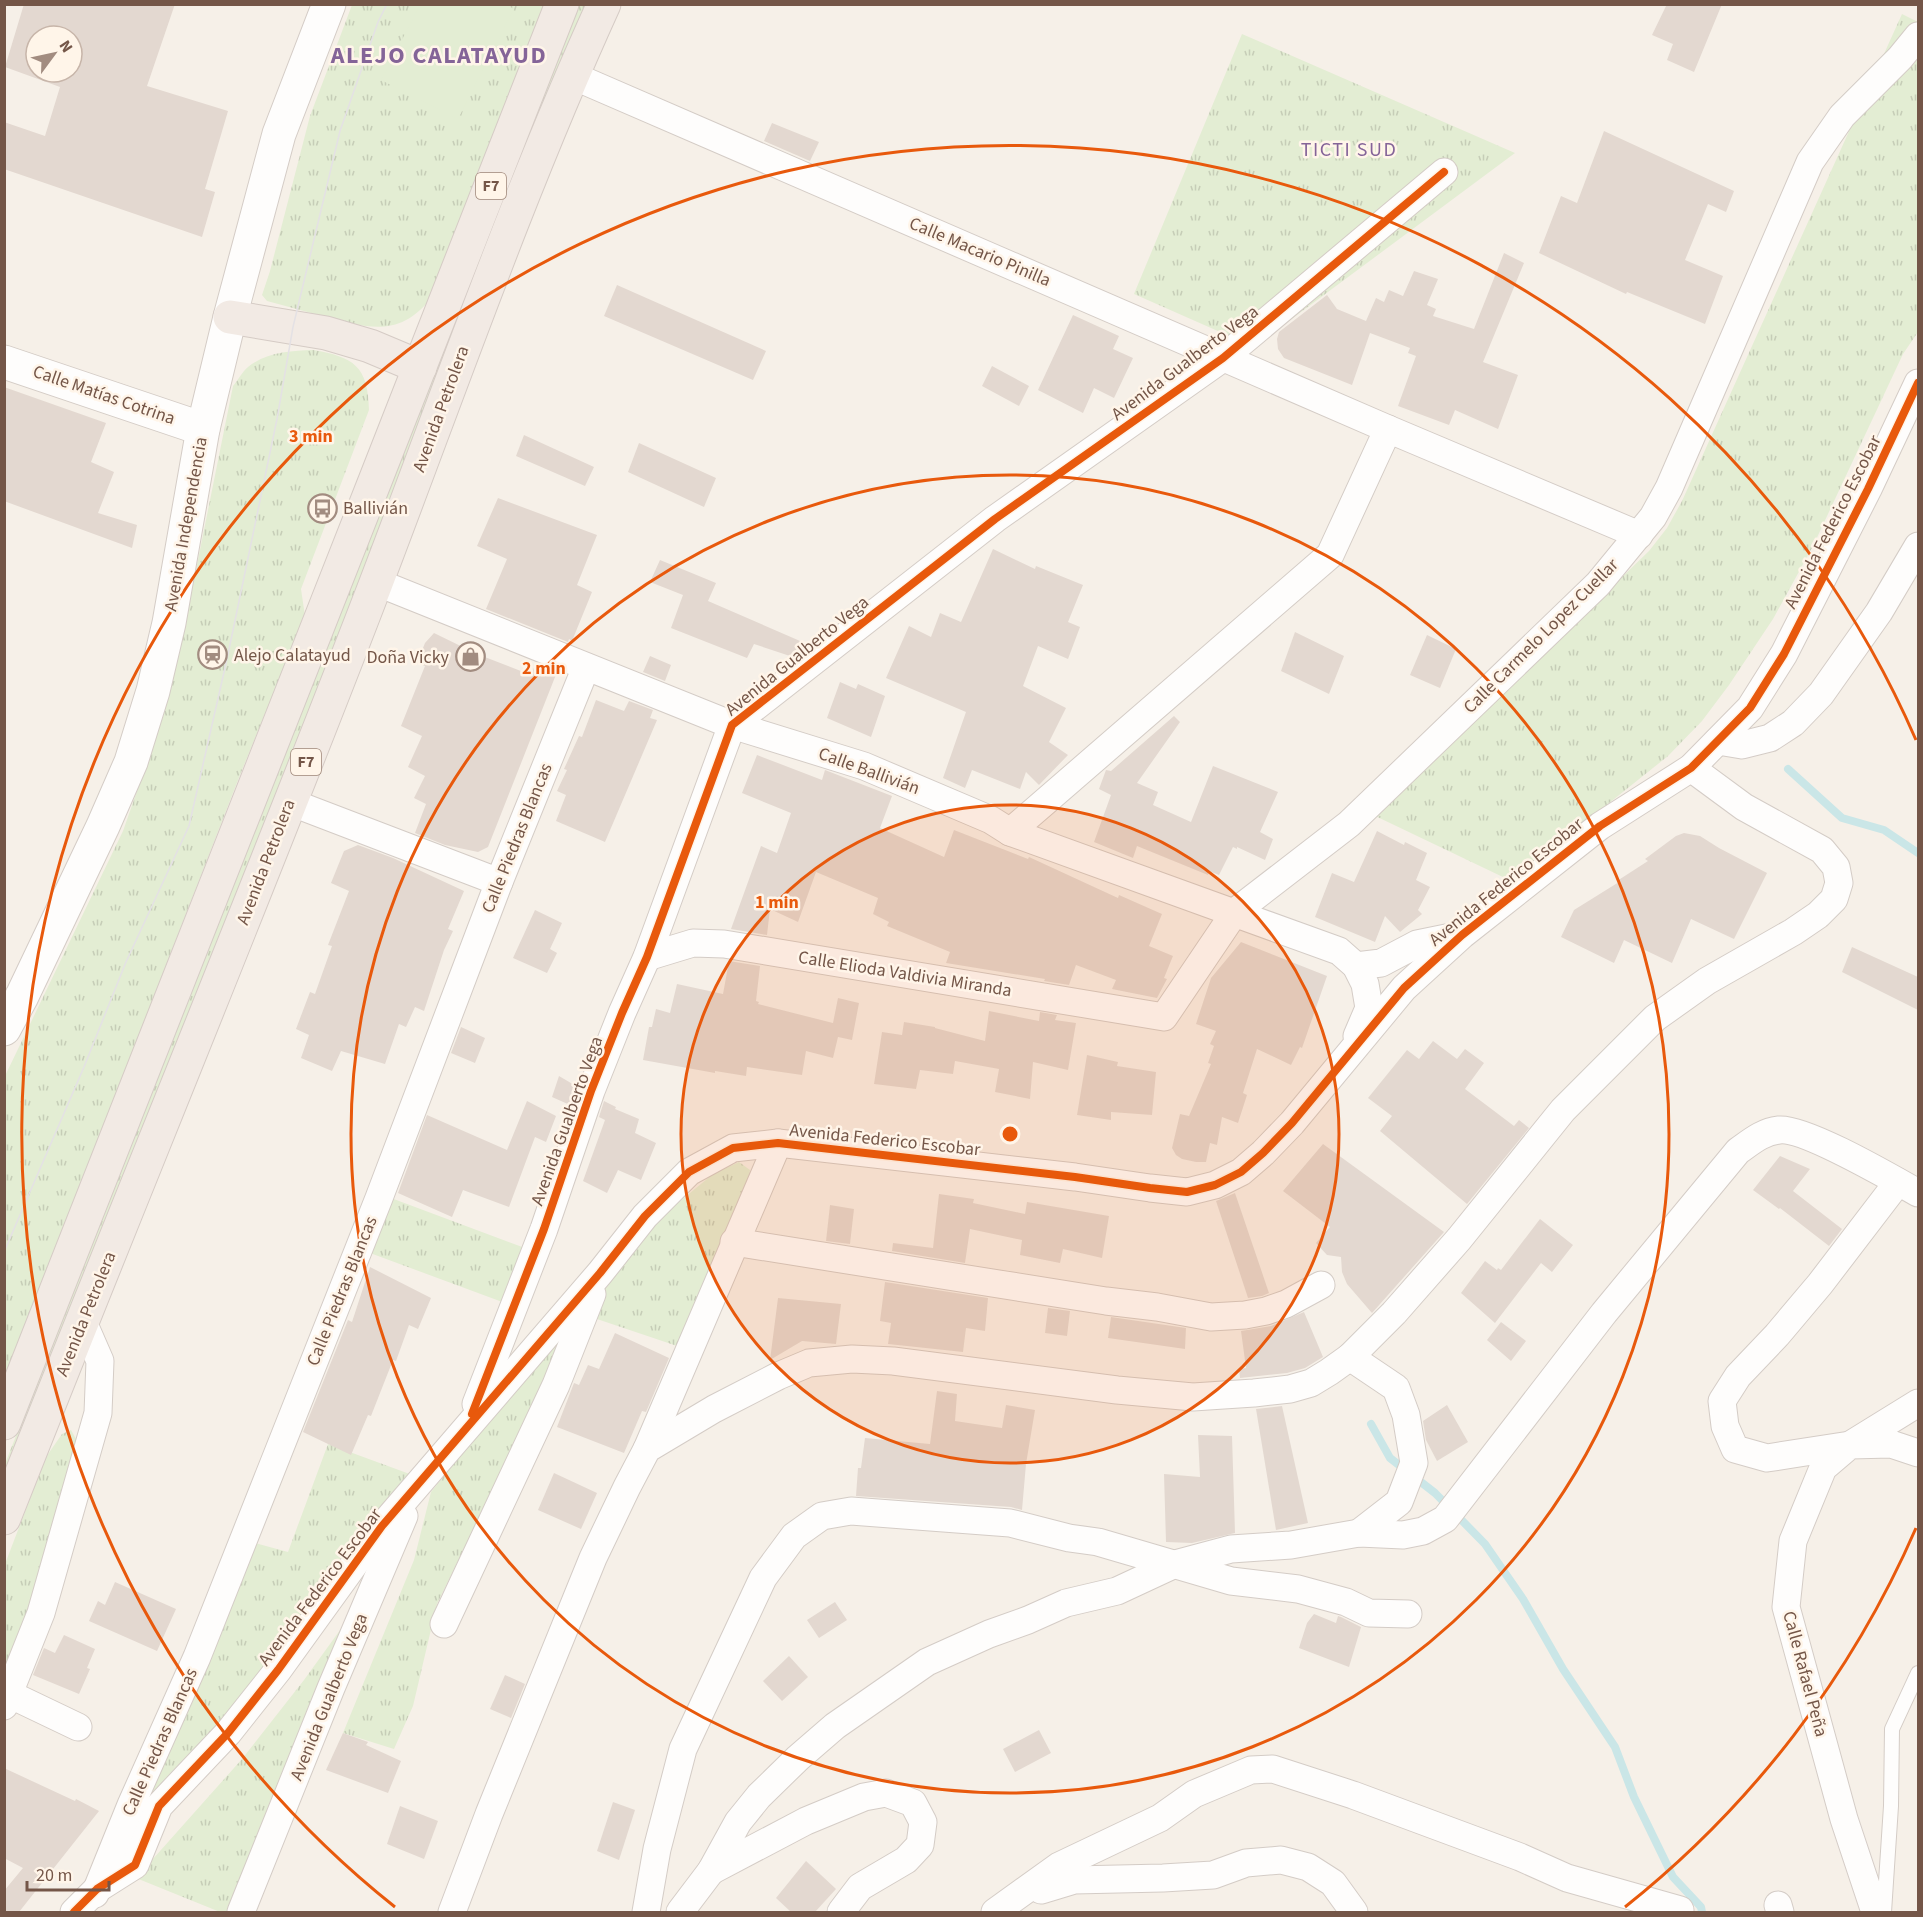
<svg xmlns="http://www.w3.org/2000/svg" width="1923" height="1917" viewBox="0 0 1923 1917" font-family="'Source Sans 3',sans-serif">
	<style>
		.grass { fill: url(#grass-tufts) }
		.garden { fill: #e3edd3 }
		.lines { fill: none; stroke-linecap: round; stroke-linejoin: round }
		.stream { stroke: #cae6e7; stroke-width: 8 }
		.building { fill: #e3d8d0; fill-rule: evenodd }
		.service-casing { stroke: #d4ccc6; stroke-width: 16 }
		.minor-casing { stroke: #d4ccc6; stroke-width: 29 }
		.tertiary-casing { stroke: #d4ccc6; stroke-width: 35 }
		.trunk-casing { stroke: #d5cbc5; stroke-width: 35 }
		.service { stroke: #fefdfc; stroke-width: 14 }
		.minor { stroke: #fefdfc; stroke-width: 27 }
		.tertiary { stroke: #fefdfc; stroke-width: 33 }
		.trunk { stroke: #f2eae4; stroke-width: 33 }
		.tram { stroke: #e4e1e4; stroke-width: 1.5 }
		.cycleway-casing { stroke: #fff5e9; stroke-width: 11 }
		.cycleway { stroke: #e8590c; stroke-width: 8 }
		.ring { fill: none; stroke: #e8590c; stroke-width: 3 }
		.labels { text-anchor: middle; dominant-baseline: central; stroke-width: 5; stroke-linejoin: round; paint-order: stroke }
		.shield { fill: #fff5e9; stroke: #9e8678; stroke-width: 1.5 }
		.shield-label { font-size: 16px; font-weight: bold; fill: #745648 }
		.street-label { font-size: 18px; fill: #745648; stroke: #fff5e9 }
		.poi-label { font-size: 18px; fill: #745648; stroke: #fff5e9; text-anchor: start }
		.neighbourhood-label { font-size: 20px; letter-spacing: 1.5px; fill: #846498; stroke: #fff5e9 }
		.district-label { font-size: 24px; font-weight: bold; letter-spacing: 1.5px; fill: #846498; stroke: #fff5e9 }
		.centre { fill: #e8590c; stroke: #fff5e9; stroke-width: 3 }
		.ring-label { font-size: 18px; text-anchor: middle; font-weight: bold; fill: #e8590c; stroke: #fff5e9; stroke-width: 5; stroke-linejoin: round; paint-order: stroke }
	</style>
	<defs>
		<pattern id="grass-tufts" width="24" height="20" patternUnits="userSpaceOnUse" patternTransform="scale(1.5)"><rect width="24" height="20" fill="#e3edd3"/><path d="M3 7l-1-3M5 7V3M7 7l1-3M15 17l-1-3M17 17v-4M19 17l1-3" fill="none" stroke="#c6cdb7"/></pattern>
	</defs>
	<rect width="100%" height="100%" fill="#f6f0e8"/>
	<g class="grass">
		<path d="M352,5h193l-113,292c-31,40 -62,32 -106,20 -20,-5 -39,-11 -59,-16l-5,-6 8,-24 40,-155z"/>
		<path d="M575,5h11l-219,564 -362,921v-26z"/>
		<path d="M1902,14l16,8v310l-15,22 -90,192 -40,73 -44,66 -27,36 -34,35 -114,91 -49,31 -136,-65 249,-232 31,-30 18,-23 15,-27z"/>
		<path d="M1242,34l273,119 -261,194 -120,-53z"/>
		<path d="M313,350c41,7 55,16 56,60l-68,179 4,27 -65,159 -235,604 -1,-227 2,-4 -2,-1 1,-71 118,-245 40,-114 16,-63 54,-268c5,-6 9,-14 15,-19 18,-15 43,-16 65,-17z"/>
		<path d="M739,1162l11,8 -2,18 -68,159 -83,-28 9,-36 50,-62 57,-47z"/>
		<path d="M391,1198l134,50 -20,55 -135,-50z"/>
		<path d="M571,1318l-45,104 -89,182 -24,102 -19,43 -51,-16 71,-173 17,-68z"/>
		<path d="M71,1430l5,9 -30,122 -41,109v-106l41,-107 16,-23z"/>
		<path d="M328,1444l98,36 -311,385 140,-322 33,9z"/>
		<path d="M356,1608l-105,304h-31l-84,-34 106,-119 62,-79z"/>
	</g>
	<path class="garden" d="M505,4l9,5 -56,110 -77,-39 39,-75z"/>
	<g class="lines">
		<g class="stream">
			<path d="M1788,769l54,49 42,12 34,23"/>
			<path d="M1371,1424l19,34 45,35 50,51 38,55 40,70 52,78 19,50 39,80 28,30 1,5"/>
		</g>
	</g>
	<g class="building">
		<path d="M24,4h151l-28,82 81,25 -23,78 10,3 -13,45 -198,-68v-47l41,14 15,-49 -55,-20zM36,36h36v36h-36z"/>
		<path d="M1667,4h55l-28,68 -27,-12 6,-16 -21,-9z"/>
		<path d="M772,123l47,19 -9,19 -46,-20z"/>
		<path d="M1604,131l130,60 -8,21 -18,-8 -23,56 38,16 -18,48 -78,-32 -1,2 -87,-41 22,-57 16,7z"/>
		<path d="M1504,253l20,10 -41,99 35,13 -20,54 -43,-19 -6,15 -51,-19 18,-50 -8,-3 2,-5 -40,-15 -18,52 -68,-27 -6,-9 -1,-10 2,-7 48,-37 10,14 29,12 10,-23 8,4 5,-12 14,6 11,-25 24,8 -11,26 9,4 -3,7 41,13z"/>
		<path d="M617,285l149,66 -13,29 -149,-64z"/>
		<path d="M1073,315l46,21 -6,13 20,9 -19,40 -20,-10 -11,25 -45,-23z"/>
		<path d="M992,366l37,20 -10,20 -37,-20z"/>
		<path d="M4,387l102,36 -15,39 23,10 -16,41 39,12 -5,23 -128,-47z"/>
		<path d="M524,435l70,32 -9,19 -69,-30z"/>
		<path d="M639,443l77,35 -12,29 -76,-35z"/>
		<path d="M498,498l99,37 -20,50 15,7 -20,49 -3,-2 -1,3 -82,-33 21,-50 -30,-13z"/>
		<path d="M993,549l42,20 1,-3 47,19 -15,37 12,5 -12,32 -30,-13 -15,40 43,22 -17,34 19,13 -29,30 -13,-13 -6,17 -48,-19 -7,18 -22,-10 23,-66 -80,-34 23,-52 22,11 9,-24 21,9z"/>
		<path d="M660,560l56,23 -8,18 99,43 -2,4 -12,9 -39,-13 -7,14 -76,-30 12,-33 -33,-13z"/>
		<path d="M1295,632l49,24 -15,38 -48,-23z"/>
		<path d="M434,633l43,21 54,21 5,-12 21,9 -69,175 -10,5 -33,-7 -30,-12 11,-29 -12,-6 11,-22 -17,-9 14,-31 -21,-10 24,-60 -8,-3 8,-20z"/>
		<path d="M1427,635l29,14 -16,39 -30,-13z"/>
		<path d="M650,656l21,9 -6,16 -22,-9z"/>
		<path d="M840,682l16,7 2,-5 27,12 -14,41 -44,-19z"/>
		<path d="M596,700l28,11 5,-10 24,9 -3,8 7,2 -52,122 -49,-21 10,-26 -9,-4 10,-21 -3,-1 15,-33 3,1z"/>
		<path d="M1174,716l6,6 -43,61 21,9 -5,13 38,17 22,-56 65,26 -18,40 13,7 -8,21 -28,-13v2l-4,-2 -14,28 -10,-4 -1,4 -71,-29 -4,12 -39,-16 17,-47 -12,-6 7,-19 5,1z"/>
		<path d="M757,755l65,25 3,-10 67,26 -12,32 64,29 10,-27 74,29 1,-2 89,41 1,-3 43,19 -13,32 24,10 -9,22 3,1 -10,19 -45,-9 4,-9 -40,-15 -7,20 -25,-4 1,-2 -99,-16 4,-11 -63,-26 2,-4 -16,-8 5,-16 -62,-26 -18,50 -28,-13 -3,26 -36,-6 30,-83 16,7 14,-40 -49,-20z"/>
		<path d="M1377,831l27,14 1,-3 22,11 -11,27 14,7 -12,23 4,4 -22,18 -15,-16 -10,26 -60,-25 17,-44 22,9z"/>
		<path d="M1684,833l16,3 19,12 48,25 -33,66 -43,-20 -19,44 -48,-23 -10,23 -53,-26 13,-27 45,-28 -2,-1 31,-20 -3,-2 31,-23z"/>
		<path d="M358,845l35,13 71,33 -16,38 5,2 -9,19 -20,61 -9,-4 -9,20 -7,-3 -14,40 -44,-13 -9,20 -31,-13 8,-23 -13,-6 14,-37 5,2 17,-48 -4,-1 21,-54 -18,-8 13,-32z"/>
		<path d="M535,910l27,13 -12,26 7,4 -10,20 -34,-15z"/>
		<path d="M1241,942l86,34 -25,72 -2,-1 -9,18 -34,-16 -14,44 4,2 -9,28 -16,-6 -5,28 -7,-2 -4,19h-10l-14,-3 -6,-4 -4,-7 8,-34 9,2 22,-52 -3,-1 6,-17 -4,-2 6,-13 -20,-7 15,-46z"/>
		<path d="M1852,947l66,30v33l-76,-38z"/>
		<path d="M729,961l31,5 -4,35 3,1 -1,2 75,19 5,-25 21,5 -7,37 -14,-3 -5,21 -27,-7 -4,24 -55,-8 -1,9 -31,-5v2l-72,-13 6,-33h3l4,-18 14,4 7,-29 46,10z"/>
		<path d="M989,1011l50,10 1,-9 17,3 -2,5 21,3 -8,47 -35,-8 -3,37 -35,-7 4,-23 -44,-8 -2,13 -33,-4 -4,19 -42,-5 8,-52 20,3 2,-13 31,5v1l50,13z"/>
		<path d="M461,1027l24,11 -10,25 -24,-10z"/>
		<path d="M1433,1041l24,18 8,-10 19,14 -19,26 49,37 5,-6 10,8 -62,76 -87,-73 12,-15 -24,-18 39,-48 12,9z"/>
		<path d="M1087,1055l31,7 -1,4 39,6 -4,43 -41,-3v8l-34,-5z"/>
		<path d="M559,1076l17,10 -6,19 -18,-8z"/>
		<path d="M527,1101l29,15 -10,26 -11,-5 -26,70 -46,-17 -11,27 -54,-24 29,-78 80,35z"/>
		<path d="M604,1101l12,6 -1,2 24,10 -4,14 21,10 -15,37 -23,-10 -11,23 -24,-12 22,-61 -6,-3z"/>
		<path d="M1323,1144l121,88 -72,81 -25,-29 -5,-12 -1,-15 -14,-2 -11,-12 14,-16 -47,-36z"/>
		<path d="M1780,1156l30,13 -17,22 49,38 -13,17 -49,-38 -1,1 -26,-19z"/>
		<path d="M1235,1193l34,100 -7,3 -14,2 -32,-97z"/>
		<path d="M939,1194l35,5 -1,4 52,11 2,-12 82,14 -7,42 -39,-9 -3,14 -40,-8 2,-15 -52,-11 -5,34 -73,-12 1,-8 40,5z"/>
		<path d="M830,1205l24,4 -4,35 -24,-3z"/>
		<path d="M1540,1219l33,26 -21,27 -11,-9 -46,60 -34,-30 24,-32 12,9 1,-2 3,2z"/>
		<path d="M370,1267l61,31 -13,31 -9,-4 -13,36 -3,-1 -22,56 -3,-1 -17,40 -48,-23 45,-112 4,2z"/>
		<path d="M885,1282l103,16 -3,33 -19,-3 -3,24 -75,-8 3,-21 -11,-2z"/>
		<path d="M778,1298l63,6 -5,40 -34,-3 -32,19z"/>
		<path d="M1048,1308l22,3 -3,25 -22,-3z"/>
		<path d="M1304,1312l19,45 -18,11 -18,5 -47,5 -1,-9 7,-1 -5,-37 30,-5z"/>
		<path d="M1111,1317l75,11 -1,21 -77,-11z"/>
		<path d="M1501,1322l25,19 -15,20 -24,-21z"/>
		<path d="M615,1333l54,25 -23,54 -4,-1 -18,42 -67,-26 17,-44 5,2 9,-20 11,4z"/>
		<path d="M937,1391l20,3 -2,27 47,7 4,-23 29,5 -9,54 -4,46 -11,-3 -155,-11 2,-28h3l4,-30 65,6z"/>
		<path d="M1447,1405l21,37 -31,19 -11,-21 -3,-19z"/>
		<path d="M1282,1406l26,117 -32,7 -20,-121z"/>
		<path d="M1198,1435l34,1 3,97 -43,10 -26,-1 -2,-68 36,3z"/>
		<path d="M554,1473l43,20 -16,36 -43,-19z"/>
		<path d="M115,1582l61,27 -19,42 -68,-30 9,-20 7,4z"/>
		<path d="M835,1602l12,18 -28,18 -12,-18z"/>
		<path d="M1314,1614l22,9 2,-7 3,1 20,10 -12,40 -50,-19 8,-25z"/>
		<path d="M64,1635l31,14 -8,19 3,1 -11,25 -46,-19 11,-27 11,5z"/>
		<path d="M789,1656l19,21 -26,24 -19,-20z"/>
		<path d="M505,1675l20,9 -14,34 -21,-9z"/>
		<path d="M1039,1730l12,23 -36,19 -12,-23z"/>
		<path d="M343,1733l25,9 -2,3 35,16 -13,32 -62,-23z"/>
		<path d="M4,1768l71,33 1,-2 23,12 -80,101h-15v-21l19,-23 -19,-10z"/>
		<path d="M613,1802l22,8 -16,50 -22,-9z"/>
		<path d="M400,1806l38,15 -14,38 -37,-15z"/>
		<path d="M806,1861l30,28 -21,23h-24l-15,-14z"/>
	</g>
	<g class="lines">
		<defs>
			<path id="service" d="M1884,1912l7,-106 1,-77 26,-56"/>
			<g id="minor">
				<path d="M571,75l817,354 251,106"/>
				<path d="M376,582l356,143 132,41 127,54 19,12 329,119 17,15 9,18 4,24 -12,28"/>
				<path d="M1718,741l24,4 28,-7 23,-15 28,-29 58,-82 39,-66"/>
				<path d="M290,802l209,80"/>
				<path d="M1010,832l320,-277 58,-126"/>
				<path d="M647,957l46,-14 31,1 440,73 71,-105 114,-88 249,-240 55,-67 16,-29 141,-326 32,-46 58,-58 18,-22"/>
				<path d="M1356,966l25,-3 36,-19 44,-9"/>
				<path d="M1898,1182l-78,102 -43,51 -39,41 -16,25 3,25 10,23 32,9 83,-13 68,-42"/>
				<path d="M734,1242l372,59 51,6 54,10 34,-2 21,-4 20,-7 35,-19"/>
				<path d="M1350,1357l46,31 10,27 8,48 -15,39 -40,31"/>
				<path d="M476,1404l68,-175 47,-138 31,-78 25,-56 85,-232 263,-206 228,-161 221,-186"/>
				<path d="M647,1449l131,-306"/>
				<path d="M444,1624l112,-239 36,-91"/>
				<path d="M9,1694l69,33"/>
				<path d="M4,1706l37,-93 57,-200 2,-52 -17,-39"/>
				<path d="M711,1871l95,-50 58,-24 22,-4 27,10 10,19 -3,23 -14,15 -46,27 -19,25"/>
				<path d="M1041,1890l33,-10 89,-2 50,-3 33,-12 35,-3 27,7 25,16 21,29"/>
				<path d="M95,1894l36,-89 66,-148 182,-459 120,-316 87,-215"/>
				<path d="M1778,1905l2,7"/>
				<path d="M74,1912l23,-23 38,-24 24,-59 69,-73 50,-63 104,-144 218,-253 45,-57 44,-44 44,-24 45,-5 297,34 75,11 37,4 28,-7 26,-13 22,-19 29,-30 112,-135 58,-53 138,-109 91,-58 59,-60 34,-54 84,-165 50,-106"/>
				<path d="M241,1912l90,-224 73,-172"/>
				<path d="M452,1912l37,-98 104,-256 34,-71 20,-38 67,-40 64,-33 31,-13 43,-4 41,2 224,29 76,7 61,-4 36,-4 21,-6 18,-11 21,-15 44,-44 65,-74 104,-129 92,-92 52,-37 86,-49 25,-17 16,-16 5,-16 -3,-16 -14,-17 -78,-43 -53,-39"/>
				<path d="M646,1912l11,-63 26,-100 80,-171 31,-42 28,-20 29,-5 159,12 59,15 29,4 133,39 67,8 48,13 23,11 39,1"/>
				<path d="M680,1912l31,-41 27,-49 21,-26 39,-38 37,-32 92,-64 62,-28 39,-14 38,-17 51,-12 58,-27 56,-15 60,-4 68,-12 44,2 20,-4 22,-12 159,-206 134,-162c13,-9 24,-19 41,-21 25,-3 114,49 139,63"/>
				<path d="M995,1912l64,-46 101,-48 34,-24 57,-24 22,-1 80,26 167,62 47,21 113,32"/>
				<path d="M1875,1912l-31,-93 -58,-212 7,-66 30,-73 27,-23 41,-1 27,9"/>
			</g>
			<g id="tertiary">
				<path d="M4,362l199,67"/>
				<path d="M4,1029l18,-33 81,-170 28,-64 22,-71 16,-68 34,-194 27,-112 49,-183 50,-130"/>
			</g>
			<g id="trunk">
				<path d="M230,317l96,16 44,13 50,21"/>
				<path d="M4,1423c188,-472 372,-946 558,-1419"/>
				<path d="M4,1518c123,-312 252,-622 372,-935 74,-194 142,-390 228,-579"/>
			</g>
		</defs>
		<use href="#service" class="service-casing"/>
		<use href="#minor" class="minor-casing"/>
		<use href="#tertiary" class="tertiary-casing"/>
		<use href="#trunk" class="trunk-casing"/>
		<use href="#service" class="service"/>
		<use href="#minor" class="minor"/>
		<use href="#tertiary" class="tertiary"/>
		<use href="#trunk" class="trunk"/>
		<path class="tram" d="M4,1252l80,-185 42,-105 63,-136 38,-167 50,-240 16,-92 47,-196 38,-109 9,-18"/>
		<defs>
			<g id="cycleway">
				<path d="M472,1414l72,-185 47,-138 31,-78 25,-56 85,-232 263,-206 228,-161 221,-186"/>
				<path d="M74,1912l23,-23 38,-24 24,-59 69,-73 50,-63 104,-144 218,-253 45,-57 44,-44 44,-24 45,-5 297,34 75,11 37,4 28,-7 26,-13 22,-19 29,-30 112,-135 58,-53 138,-109 91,-58 59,-60 34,-54 84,-165 50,-106"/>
			</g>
		</defs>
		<use href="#cycleway" class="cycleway-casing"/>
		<use href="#cycleway" class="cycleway"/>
	</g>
	<circle cx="1010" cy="1134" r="329" fill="#e8590c" fill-opacity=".12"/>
	<g class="ring">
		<circle cx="1010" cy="1134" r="329"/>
		<circle cx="1010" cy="1134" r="659"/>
		<path d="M1916 1528A988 988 0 0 1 1625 1907M395 1907A988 988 0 1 1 1916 740"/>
	</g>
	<defs>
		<symbol id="bus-ring" viewBox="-11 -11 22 22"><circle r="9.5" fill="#fff5e9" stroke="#a28c80" stroke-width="1.5"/><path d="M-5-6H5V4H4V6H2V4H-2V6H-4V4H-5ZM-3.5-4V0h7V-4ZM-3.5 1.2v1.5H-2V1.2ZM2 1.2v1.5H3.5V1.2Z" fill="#a28c80"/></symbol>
		<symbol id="station-ring" viewBox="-11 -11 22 22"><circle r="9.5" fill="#fff5e9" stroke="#a28c80" stroke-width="1.5"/><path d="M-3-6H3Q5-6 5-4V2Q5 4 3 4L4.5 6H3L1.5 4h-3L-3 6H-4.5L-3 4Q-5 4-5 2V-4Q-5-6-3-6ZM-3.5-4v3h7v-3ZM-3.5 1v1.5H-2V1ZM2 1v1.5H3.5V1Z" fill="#a28c80"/></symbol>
		<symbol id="shop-ring" viewBox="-11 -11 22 22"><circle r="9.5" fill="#fff5e9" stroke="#a28c80" stroke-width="1.5"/><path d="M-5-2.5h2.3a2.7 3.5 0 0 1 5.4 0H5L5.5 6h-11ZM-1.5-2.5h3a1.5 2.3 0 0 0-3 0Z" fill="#a28c80"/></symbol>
	</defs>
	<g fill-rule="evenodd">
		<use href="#bus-ring" x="306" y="492" width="33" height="33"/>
		<use href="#station-ring" x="196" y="638" width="33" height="33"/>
		<use href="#shop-ring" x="454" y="640" width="33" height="33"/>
	</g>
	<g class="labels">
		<g class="shield">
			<rect x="476" y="173" width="30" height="26" rx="4.5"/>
			<rect x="291" y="749" width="30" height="26" rx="4.5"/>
		</g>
		<g class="shield-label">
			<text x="491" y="186">F7</text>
			<text x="306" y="762">F7</text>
		</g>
		<g class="street-label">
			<text transform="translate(980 252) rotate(23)">Calle Macario Pinilla</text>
			<text transform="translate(1185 363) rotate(-37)">Avenida Gualberto Vega</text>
			<text transform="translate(104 395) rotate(19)">Calle Matías Cotrina</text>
			<text transform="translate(441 409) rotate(-70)">Avenida Petrolera</text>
			<text transform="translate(1833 522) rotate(-63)">Avenida Federico Escobar</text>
			<text transform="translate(186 524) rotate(-80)">Avenida Independencia</text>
			<text transform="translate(1541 636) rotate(-45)">Calle Carmelo Lopez Cuellar</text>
			<text transform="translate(797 656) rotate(-39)">Avenida Gualberto Vega</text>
			<text transform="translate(869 771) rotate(20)">Calle Ballivián</text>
			<text transform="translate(517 838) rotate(-68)">Calle Piedras Blancas</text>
			<text transform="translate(266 862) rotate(-69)">Avenida Petrolera</text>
			<text transform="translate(1506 882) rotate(-39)">Avenida Federico Escobar</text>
			<text transform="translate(905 974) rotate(9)">Calle Elioda Valdivia Miranda</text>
			<text transform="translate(567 1121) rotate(-70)">Avenida Gualberto Vega</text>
			<text transform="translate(885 1140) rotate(6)">Avenida Federico Escobar</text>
			<text transform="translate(342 1291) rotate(-68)">Calle Piedras Blancas</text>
			<text transform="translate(86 1314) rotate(-68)">Avenida Petrolera</text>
			<text transform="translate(320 1587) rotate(-53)">Avenida Federico Escobar</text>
			<text transform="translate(1805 1674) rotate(75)">Calle Rafael Peña</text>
			<text transform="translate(329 1697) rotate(-68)">Avenida Gualberto Vega</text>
			<text transform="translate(160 1742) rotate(-66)">Calle Piedras Blancas</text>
		</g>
		<g class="poi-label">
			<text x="343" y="508">Ballivián</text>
			<text x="234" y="655">Alejo Calatayud</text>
			<text x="449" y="657" text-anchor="end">Doña Vicky</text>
		</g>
		<g class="neighbourhood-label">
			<text x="1349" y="150">TICTI SUD</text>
		</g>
		<g class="district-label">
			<text x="439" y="55">ALEJO CALATAYUD</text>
		</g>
	</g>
	<circle cx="1010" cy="1134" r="9" class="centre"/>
	<g class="ring-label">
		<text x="311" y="442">3 min</text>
		<text x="544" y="674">2 min</text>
		<text x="777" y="908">1 min</text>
	</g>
	<rect width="1923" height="1917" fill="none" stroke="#745648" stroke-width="12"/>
	<g transform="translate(54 54) rotate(57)"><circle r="28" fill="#fff5e9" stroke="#c7b5a9" stroke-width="1.5"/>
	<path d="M0-4.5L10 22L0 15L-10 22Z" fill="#a28c80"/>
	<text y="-9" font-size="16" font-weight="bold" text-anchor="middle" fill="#745648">N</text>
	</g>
	<path d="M27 1881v9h82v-9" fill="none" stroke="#745648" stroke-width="3"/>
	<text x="36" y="1881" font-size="18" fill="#745648" stroke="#fff5e9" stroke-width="4.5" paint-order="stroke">20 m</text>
</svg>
